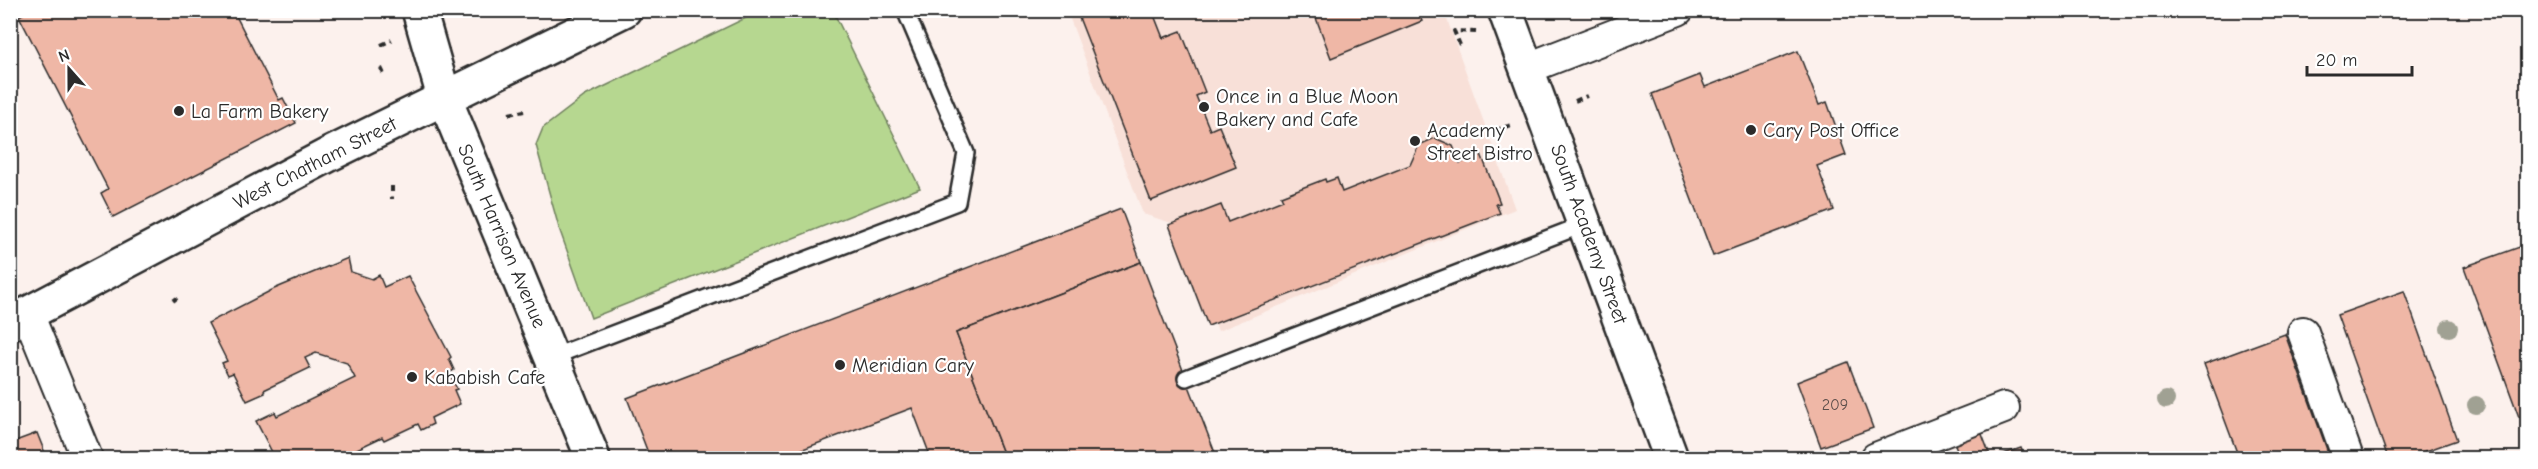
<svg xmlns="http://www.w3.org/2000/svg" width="2538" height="469" viewBox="0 0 2538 469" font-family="'Comic Neue',sans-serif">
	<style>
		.built { fill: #f8e0d8 }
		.green { fill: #b6d790; stroke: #70815e; stroke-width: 1.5 }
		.building { fill: #efb7a6; stroke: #2b2b2b; stroke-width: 1.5 }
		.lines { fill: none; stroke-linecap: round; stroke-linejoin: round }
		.service-casing { stroke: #2b2b2b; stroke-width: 20 }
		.minor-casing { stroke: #2b2b2b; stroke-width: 34 }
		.tertiary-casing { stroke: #2b2b2b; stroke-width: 38 }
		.secondary-casing { stroke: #2b2b2b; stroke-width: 38 }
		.path { stroke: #2b2b2b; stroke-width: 4; stroke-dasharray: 6 4.5; stroke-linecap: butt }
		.service { stroke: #fff; stroke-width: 15 }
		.minor { stroke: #fff; stroke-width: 30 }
		.tertiary { stroke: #fff; stroke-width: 33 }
		.secondary { stroke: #fff; stroke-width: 33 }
		.tree { fill: #a0a193 }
		.poi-dot { fill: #2b2b2b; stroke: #fff; stroke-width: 2 }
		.labels { text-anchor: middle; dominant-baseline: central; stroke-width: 4.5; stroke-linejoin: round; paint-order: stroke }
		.number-label { font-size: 16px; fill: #5c4e4a }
		.poi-label { font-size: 20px; fill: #2b2b2b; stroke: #fff; text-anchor: start }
		.street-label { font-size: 20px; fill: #2b2b2b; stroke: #fff }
	</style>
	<rect width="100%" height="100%" fill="#fcf1ed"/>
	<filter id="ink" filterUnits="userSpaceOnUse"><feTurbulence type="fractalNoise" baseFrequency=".0167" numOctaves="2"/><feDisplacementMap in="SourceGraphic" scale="12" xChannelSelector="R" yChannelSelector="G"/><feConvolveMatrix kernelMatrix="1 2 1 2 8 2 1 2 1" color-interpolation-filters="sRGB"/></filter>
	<g filter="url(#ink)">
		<path class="built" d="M1067,11h377l71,198 -297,122 -40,-106 -35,-11z"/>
		<path class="green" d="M760,11h73l87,177 -329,130 -32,-90 -23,-83 7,-17 42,-32z"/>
		<g class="building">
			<path d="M30,10h203l46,90 4,-2 13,25 -183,94 -12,-24 7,-4 -89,-173z"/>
			<path d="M1076,10h76l11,28 18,-7 24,61 -9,4 14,34 9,-4 17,41 -85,34z"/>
			<path d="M1336,10h81l5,11 -91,37 -15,-40z"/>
			<path d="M1798,51l21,54 8,-3 19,53 -29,11 17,44 -121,46 -61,-162 48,-19 5,12z"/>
			<path d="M1435,138l18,8 7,17 21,-9 19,49 -4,1 4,9 -292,113 -39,-101 52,-20 7,17 55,-22 -2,-4 44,-17 1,3 11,-4 5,14 68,-27 9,-20z"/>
			<path d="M1121,209l20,53 -185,71 49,125h-74l-19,-50 -133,50h-129l-23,-60z"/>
			<path d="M2528,244v170l-9,3 -55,-150z"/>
			<path d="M348,258l3,14 21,7 7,-4 5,12 24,-11 43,81 -2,2 5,11 -5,3 8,16 -3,1 6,14 -29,14 2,6 -12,6 -3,-6 -34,16 -2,-3 -44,21h-63l-19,-37 19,-9 2,4 78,-38 -8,-15 -31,-10 -11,5 5,10 -46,22 1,3 -18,8 -14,-28 -5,2 -6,-12 5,-2 -19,-38 66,-34z"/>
			<path d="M1141,262l76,196h-212l-49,-125z"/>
			<path d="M2404,291l53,149 -51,18h-18l-51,-143z"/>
			<path d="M2285,334l45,124h-91l-35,-94z"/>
			<path d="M1848,362l25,66 -52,19 -24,-65z"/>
			<path d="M1980,429l11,29h-31l-7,-19z"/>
			<path d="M37,433l10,25h-37v-15z"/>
			<path d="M2021,448l4,10h-33z"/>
		</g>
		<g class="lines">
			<defs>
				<g id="service">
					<path d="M552,357l405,-155 9,-49 -61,-143"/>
					<path d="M1186,378l399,-154"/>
				</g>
				<g id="minor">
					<path d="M1528,68l150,-58"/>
					<path d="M28,314l59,144"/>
					<path d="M2303,332l45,126"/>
					<path d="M1876,458l128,-50"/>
				</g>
				<path id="tertiary" d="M444,97l149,361"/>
				<g id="secondary">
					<path d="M419,10l25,87"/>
					<path d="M1505,10l166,448"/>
					<path d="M10,323l320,-169 294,-144"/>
				</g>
			</defs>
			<use href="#service" class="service-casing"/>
			<use href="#minor" class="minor-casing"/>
			<use href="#tertiary" class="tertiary-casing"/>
			<use href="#secondary" class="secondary-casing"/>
			<g class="path">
				<path d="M497,15l3,-4"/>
				<path d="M381,45l11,-5"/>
				<path d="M1460,45l-6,-14 22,1"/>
				<path d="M381,68l3,6"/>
				<path d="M1575,101l12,-5"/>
				<path d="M509,114l15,-3"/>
				<path d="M1495,130l17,-5"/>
				<path d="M392,186v13"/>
				<path d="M173,301l4,-3"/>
			</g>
			<use href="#service" class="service"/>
			<use href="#minor" class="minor"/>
			<use href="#tertiary" class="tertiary"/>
			<use href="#secondary" class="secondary"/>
		</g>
		<g class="tree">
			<circle cx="2449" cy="328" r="9"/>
			<circle cx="2166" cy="400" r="9"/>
			<circle cx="2476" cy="405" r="9"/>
		</g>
	</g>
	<g class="poi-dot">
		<circle cx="1204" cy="107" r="6"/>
		<circle cx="179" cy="111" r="6"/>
		<circle cx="1751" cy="130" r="6"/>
		<circle cx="1415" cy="141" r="6"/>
		<circle cx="840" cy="365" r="6"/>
		<circle cx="412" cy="377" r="6"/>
	</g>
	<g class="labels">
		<g class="number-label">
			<text x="1835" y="405">209</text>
		</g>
		<g class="poi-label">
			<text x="1216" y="96">Once in a Blue Moon<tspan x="1216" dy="23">Bakery and Cafe</tspan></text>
			<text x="191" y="111">La Farm Bakery</text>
			<text x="1427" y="130">Academy<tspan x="1427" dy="23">Street Bistro</tspan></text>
			<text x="1763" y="130">Cary Post Office</text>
			<text x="852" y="365">Meridian Cary</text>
			<text x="424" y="377">Kababish Cafe</text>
		</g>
		<g class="street-label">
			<text transform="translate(315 163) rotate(-27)">West Chatham Street</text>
			<text transform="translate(1589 234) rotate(70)">South Academy Street</text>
			<text transform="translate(502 236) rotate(67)">South Harrison Avenue</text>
		</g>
	</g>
	<rect width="2538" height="469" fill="none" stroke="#fff" stroke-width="36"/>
	<rect x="18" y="18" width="2502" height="433" fill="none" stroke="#2b2b2b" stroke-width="2" filter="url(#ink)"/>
	<g transform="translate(69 69) rotate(339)" stroke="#ffffff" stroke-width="4.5" paint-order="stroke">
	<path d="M0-4.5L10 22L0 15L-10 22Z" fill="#2b2b2b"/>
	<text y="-9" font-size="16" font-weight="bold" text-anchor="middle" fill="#2b2b2b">N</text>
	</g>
	<path d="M2307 66v9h105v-9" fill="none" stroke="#2b2b2b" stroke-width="3"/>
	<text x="2316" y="66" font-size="18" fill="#2b2b2b" stroke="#ffffff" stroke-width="4.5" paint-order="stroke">20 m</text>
</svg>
